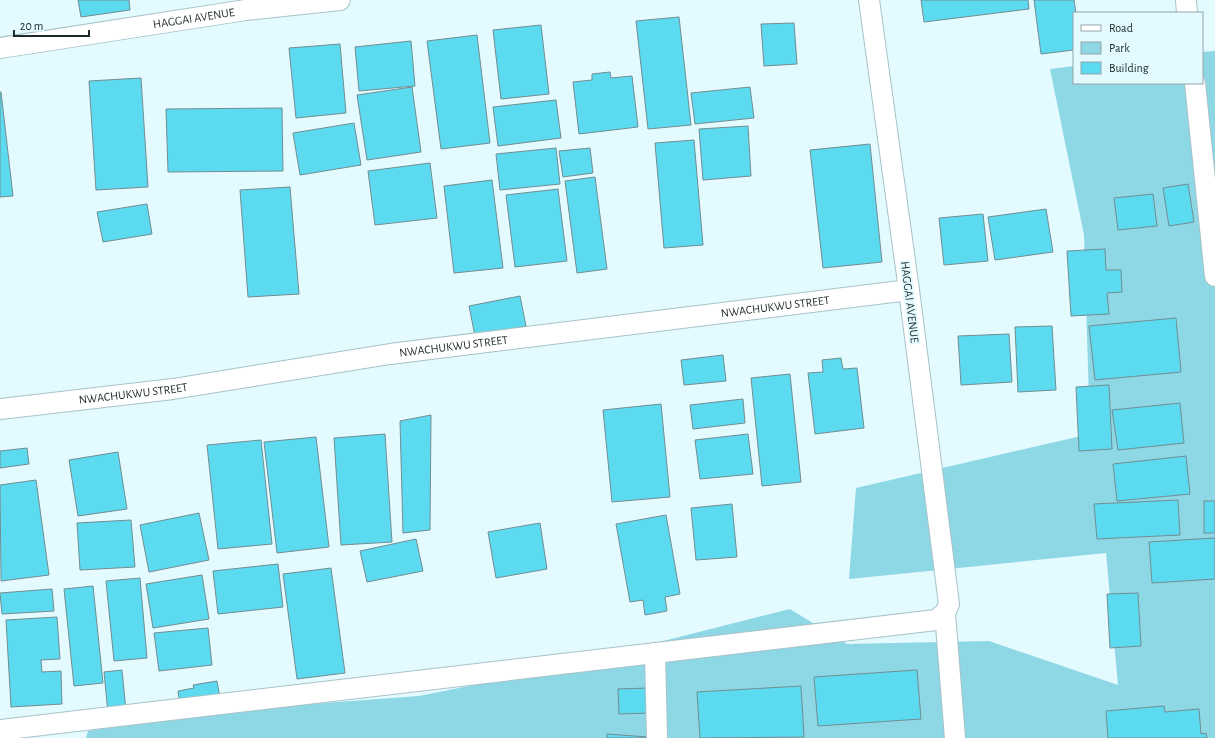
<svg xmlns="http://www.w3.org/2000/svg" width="1215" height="738" viewBox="0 0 1215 738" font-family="'Alegreya Sans',sans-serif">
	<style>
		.green { fill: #8ed7e5 }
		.building { fill: #5cdaf0; stroke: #728d92 }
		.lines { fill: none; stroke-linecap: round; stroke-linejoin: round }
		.minor-casing { stroke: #a7c3c8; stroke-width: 22 }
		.minor { stroke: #fff; stroke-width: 20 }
		.labels { text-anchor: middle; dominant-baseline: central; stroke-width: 4; stroke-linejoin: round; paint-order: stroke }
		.street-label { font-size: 12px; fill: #1d282a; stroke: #e3faff }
	</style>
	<rect width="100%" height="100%" fill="#e3faff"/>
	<path class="green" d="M1215,51v687h-1129l2,-7 127,-20 204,-15 130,-26 241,-61 57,35 142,-3 129,44 -12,-132 -257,26 7,-91 234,-54 -6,-199 -34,-166 24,-3v17h128v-31z"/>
	<g class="building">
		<path d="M78,0h51l1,10 -49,7z"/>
		<path d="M921,0h107l1,9 -105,13z"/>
		<path d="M1034,0h40l2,13h-2v37l-33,4z"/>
		<path d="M679,17l12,108 -43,4 -12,-108z"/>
		<path d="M794,23l3,41 -33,2 -3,-42z"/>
		<path d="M541,25l8,69 -48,5 -8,-69z"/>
		<path d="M477,35l13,108 -49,6 -14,-108z"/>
		<path d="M411,41l4,45 -56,5 -4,-44z"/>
		<path d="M340,44l6,69 -50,5 -7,-70z"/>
		<path d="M610,72l1,6 21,-2 6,51 -59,7 -6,-52 19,-2v-6z"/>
		<path d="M141,78l7,109 -52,3 -7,-109z"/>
		<path d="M412,87l9,65 -54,8 -10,-65z"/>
		<path d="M750,87l4,31 -59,6 -4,-31z"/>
		<path d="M0,92h1l12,104 -13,1z"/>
		<path d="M556,100l5,38 -63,8 -5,-39z"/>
		<path d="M282,108l1,63 -115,1 -2,-63z"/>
		<path d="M354,123l7,42 -61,10 -7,-42z"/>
		<path d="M748,126l3,50 -48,4 -4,-51z"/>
		<path d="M694,140l9,105 -39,3 -9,-105z"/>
		<path d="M870,144l12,118 -59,6 -13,-118z"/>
		<path d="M556,148l4,36 -60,6 -4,-36z"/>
		<path d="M590,148l3,25 -30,4 -4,-26z"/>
		<path d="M430,163l7,55 -62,7 -7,-54z"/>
		<path d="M595,177l12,92 -30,4 -12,-92z"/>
		<path d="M492,180l11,88 -49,5 -10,-87z"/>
		<path d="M1188,184l6,38 -25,4 -6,-38z"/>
		<path d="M290,187l9,107 -51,3 -8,-107z"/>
		<path d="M558,189l9,72 -52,6 -9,-72z"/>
		<path d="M1153,194l4,32 -39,4 -4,-32z"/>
		<path d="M147,204l5,30 -49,8 -6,-30z"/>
		<path d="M1046,209l7,43 -58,8 -7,-43z"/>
		<path d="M983,214l5,47 -44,4 -5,-47z"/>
		<path d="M1105,249l1,21h15l1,22 -15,1 2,21 -38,2 -4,-65z"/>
		<path d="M520,296l6,30 -51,10 -6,-30z"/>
		<path d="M1176,318l5,54 -86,8 -6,-54z"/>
		<path d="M1052,326l4,64 -38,2 -3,-65z"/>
		<path d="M1009,334l3,48 -51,3 -3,-49z"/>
		<path d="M723,355l3,26 -42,4 -3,-25z"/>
		<path d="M841,358l2,11 14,-1 7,60 -49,6 -7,-61 15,-1 -1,-12z"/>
		<path d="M790,374l11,108 -39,4 -11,-108z"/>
		<path d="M1109,385l3,64 -33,2 -3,-64z"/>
		<path d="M743,399l2,24 -52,6 -3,-24z"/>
		<path d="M1180,403l4,40 -66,7 -6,-40z"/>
		<path d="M661,404l9,93 -58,5 -9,-92z"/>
		<path d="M431,415l-1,115 -27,3 -3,-112z"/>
		<path d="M385,434l7,108 -51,3 -7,-107z"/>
		<path d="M748,434l5,40 -53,5 -5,-39z"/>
		<path d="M316,437l13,110 -52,6 -13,-111z"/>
		<path d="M261,440l11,104 -54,5 -11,-104z"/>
		<path d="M27,448l2,16 -29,4v-17z"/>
		<path d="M118,452l9,57 -49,7 -9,-56z"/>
		<path d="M1186,456l4,38 -73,7 -4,-37z"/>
		<path d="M36,480l13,95 -48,6 -1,-96z"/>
		<path d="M1178,500l2,35 -83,4 -3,-35z"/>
		<rect x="1204" y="501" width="11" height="32"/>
		<path d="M732,504l5,53 -41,3 -5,-52z"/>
		<path d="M199,513l10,47 -60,12 -9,-47z"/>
		<path d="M666,515l14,79 -15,3 2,14 -22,4 -2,-15 -13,2 -14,-78z"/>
		<path d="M131,520l4,47 -55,3 -3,-47z"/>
		<path d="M540,523l7,46 -51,9 -8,-46z"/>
		<path d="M1215,538v41l-63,4 -3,-41z"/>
		<path d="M416,539l7,32 -56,11 -7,-31z"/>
		<path d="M278,564l5,43 -65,7 -5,-43z"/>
		<path d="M331,568l14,105 -48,6 -14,-105z"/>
		<path d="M202,575l7,44 -56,9 -7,-44z"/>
		<path d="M140,578l7,80 -33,3 -8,-80z"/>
		<path d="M93,586l10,97 -29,3 -10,-97z"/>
		<path d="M52,589l2,22 -52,3 -2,-21z"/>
		<path d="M1138,593l3,53 -31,2 -3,-54z"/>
		<path d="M57,617l3,42 -19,1 1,12 19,-1 1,33 -51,3 -5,-87z"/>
		<path d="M208,628l4,37 -53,6 -5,-38z"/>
		<path d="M122,670l4,41 -18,2 -4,-41z"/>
		<path d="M917,670l4,49 -103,7 -4,-49z"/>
		<path d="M217,681l3,17 -40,7 -2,-14 16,-3 -1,-3z"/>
		<path d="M801,686l3,51 -104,1 -3,-46z"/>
		<path d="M649,688l2,25 -32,1 -1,-25z"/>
		<path d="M1164,706l1,6 34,-3 2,25 5,-1 1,5h-99l-2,-27z"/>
		<path d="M607,734l41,3v1h-41z"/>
	</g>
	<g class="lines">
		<defs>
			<g id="minor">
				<path d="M1186,0l1,13"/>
				<path id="s1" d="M0,48l246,-38 94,-10"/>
				<path d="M1195,83l20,193"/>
				<path id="s2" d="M0,409l173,-20 217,-35 519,-64"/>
				<path d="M945,613l10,125"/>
				<path d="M655,653l2,85"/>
				<path d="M0,730l936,-110 9,-7 4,-9 -40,-314 -40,-290"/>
			</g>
		</defs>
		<use href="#minor" class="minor-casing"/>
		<use href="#minor" class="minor"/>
	</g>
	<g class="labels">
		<g class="street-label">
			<text stroke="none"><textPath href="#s1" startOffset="196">HAGGAI AVENUE</textPath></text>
			<text transform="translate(910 302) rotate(83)">HAGGAI AVENUE</text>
			<text stroke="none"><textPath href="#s2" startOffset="782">NWACHUKWU STREET</textPath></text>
			<text stroke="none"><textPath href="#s2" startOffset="458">NWACHUKWU STREET</textPath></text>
			<text stroke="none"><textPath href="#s2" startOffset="134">NWACHUKWU STREET</textPath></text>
		</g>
	</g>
	<rect x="1073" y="12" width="130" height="72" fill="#e3faff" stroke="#94a6aa"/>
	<rect x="1081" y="25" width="20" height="6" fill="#ffffff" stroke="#94a6aa"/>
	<text x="1109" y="32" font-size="12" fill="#1d282a">Road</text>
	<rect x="1081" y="42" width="20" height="12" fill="#8ed7e5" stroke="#94a6aa"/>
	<text x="1109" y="52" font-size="12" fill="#1d282a">Park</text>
	<rect x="1081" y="62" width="20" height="12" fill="#5cdaf0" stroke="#94a6aa"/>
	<text x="1109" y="72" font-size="12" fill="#1d282a">Building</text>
	<path d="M14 30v6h75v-6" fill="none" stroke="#1d282a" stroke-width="2"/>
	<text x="20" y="30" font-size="12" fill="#1d282a" stroke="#e3faff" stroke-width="3" paint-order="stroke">20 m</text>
</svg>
